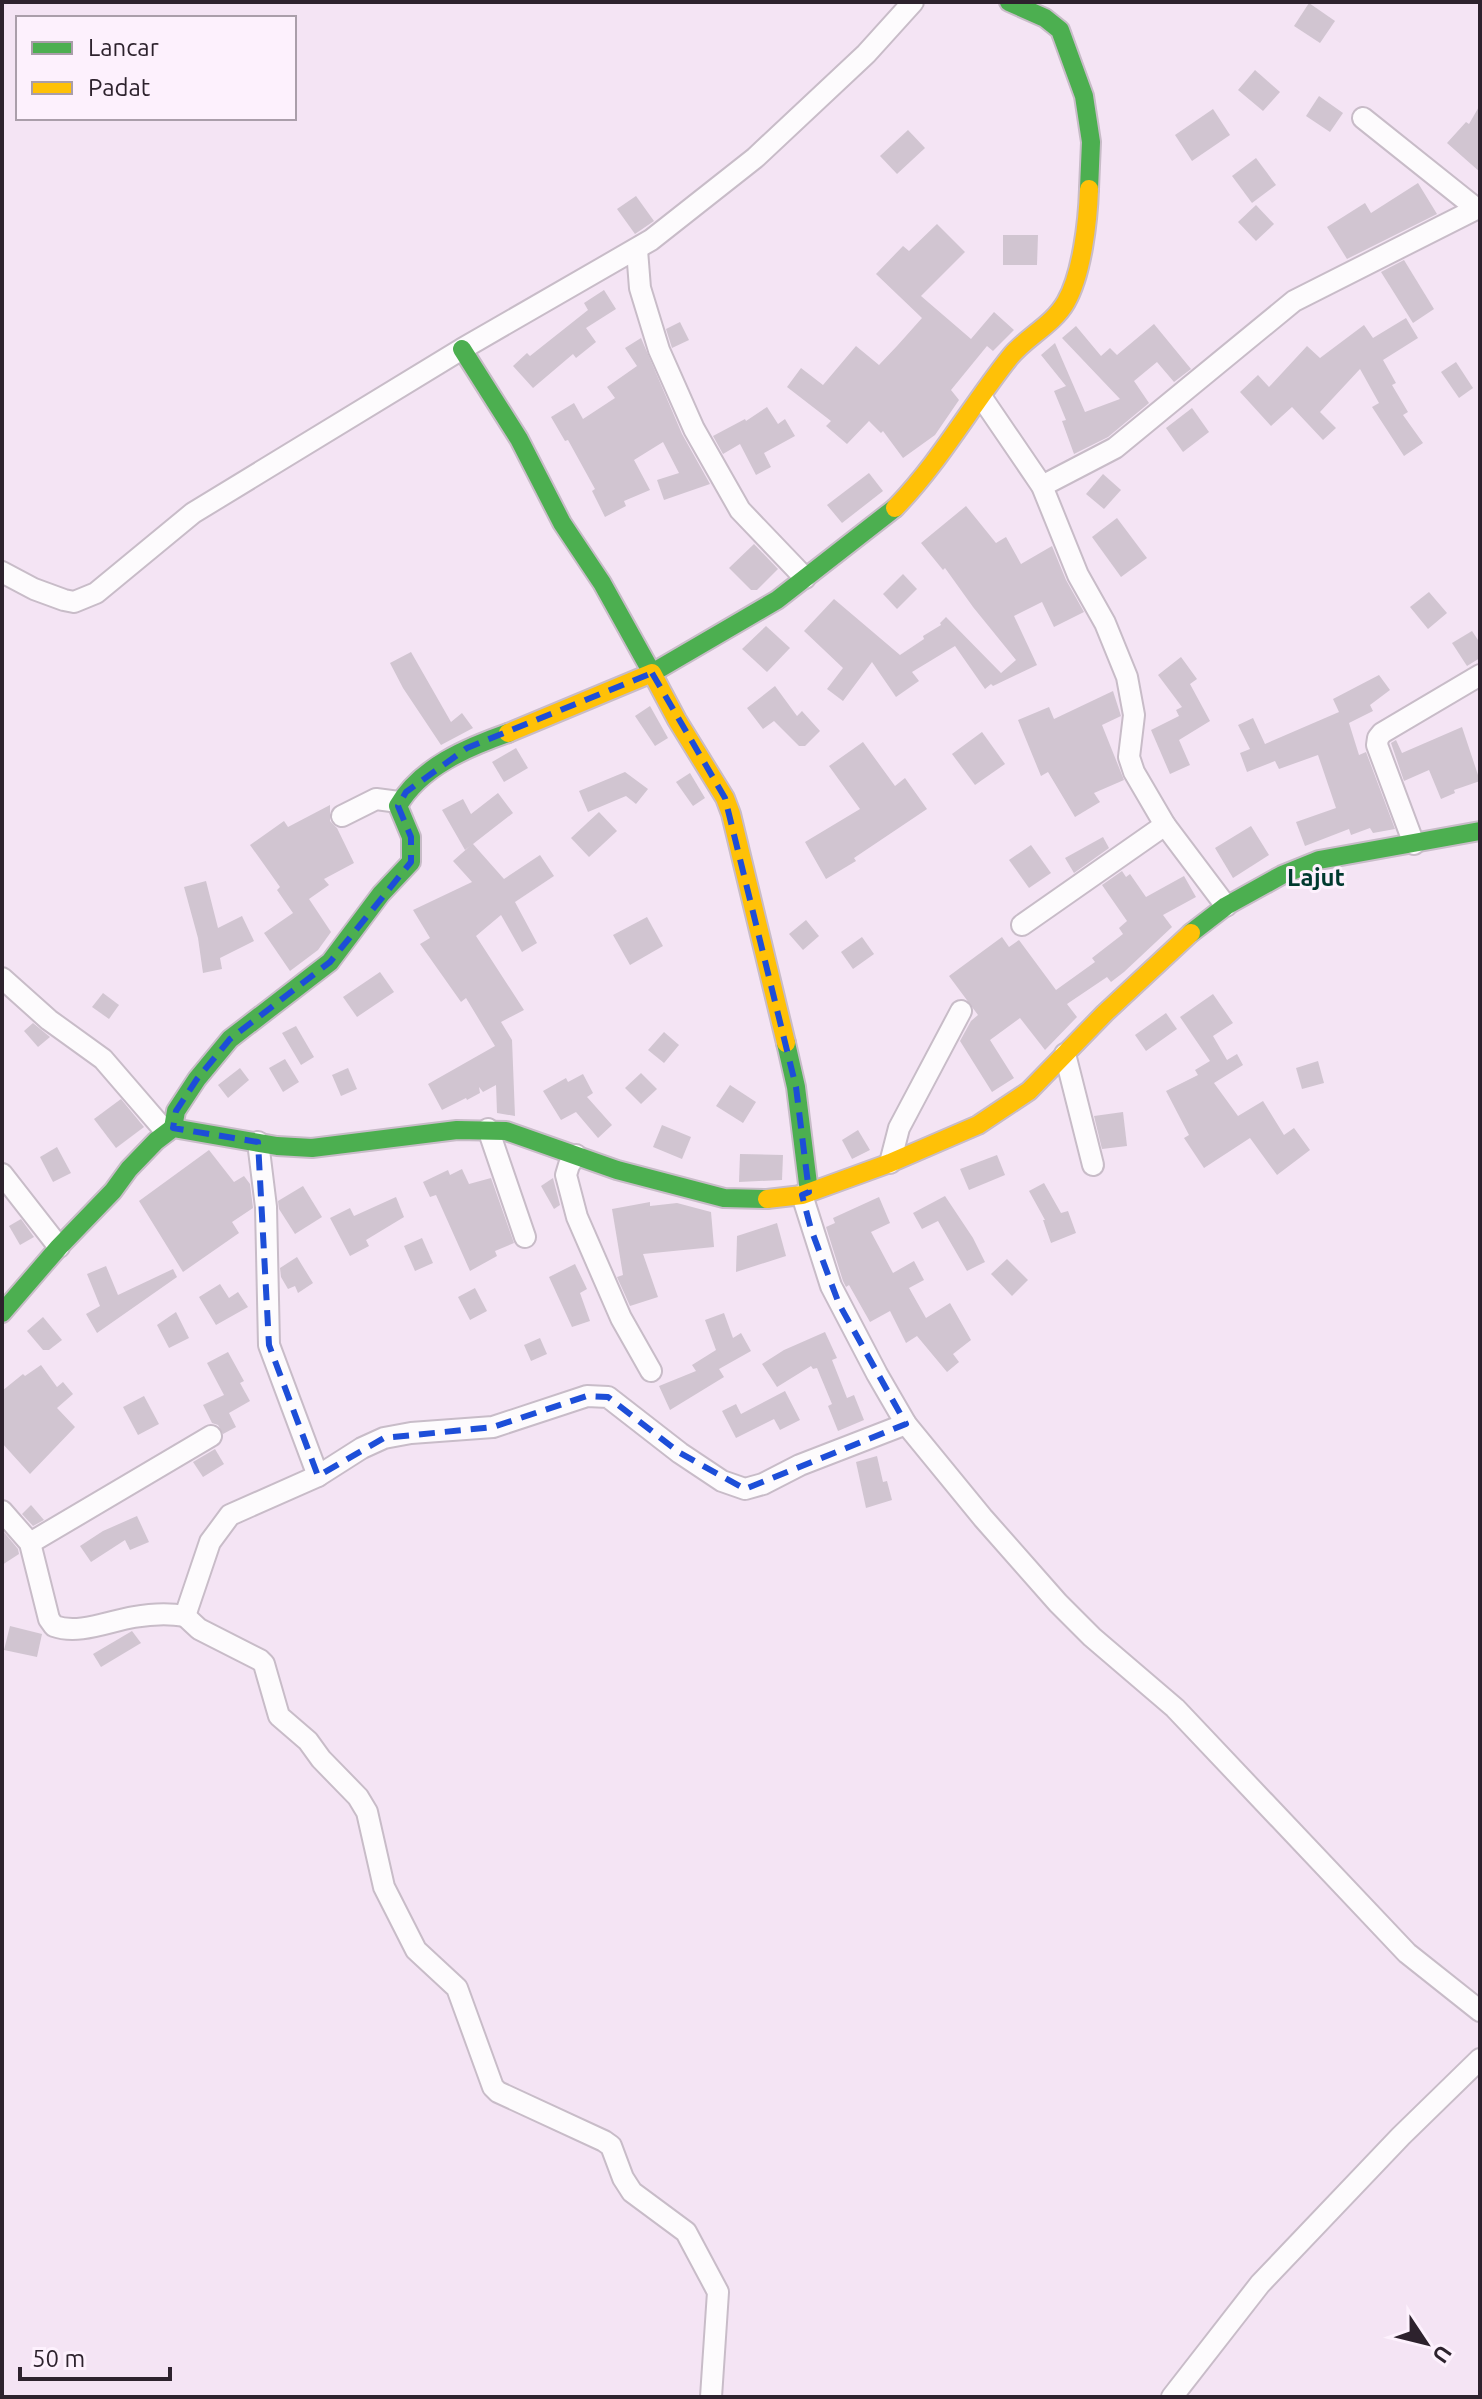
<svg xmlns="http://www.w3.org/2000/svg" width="1482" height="2399" viewBox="0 0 1482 2399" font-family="Ubuntu,sans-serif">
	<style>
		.building { fill: #d1c5d1 }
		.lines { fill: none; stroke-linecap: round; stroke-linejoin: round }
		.street-casing { stroke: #c8bcc8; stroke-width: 24 }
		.fast-casing { stroke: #c8bcc8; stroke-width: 22 }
		.slow-casing { stroke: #c8bcc8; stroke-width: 22 }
		.street { stroke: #fdfbfd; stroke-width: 20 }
		.fast { stroke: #4caf50; stroke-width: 18 }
		.slow { stroke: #ffc107; stroke-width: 18 }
		.marked { fill: none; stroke: #1d4ed8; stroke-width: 6; stroke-dasharray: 16 10; stroke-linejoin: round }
		.labels { text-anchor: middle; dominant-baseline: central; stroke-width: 6; stroke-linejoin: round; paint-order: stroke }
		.quarter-label { font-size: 24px; font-weight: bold; fill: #003a2f; stroke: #fdf1fd }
	</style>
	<rect width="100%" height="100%" fill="#f4e4f4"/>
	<g class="building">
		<path d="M1309,3l26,18 -15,22 -26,-17z"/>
		<path d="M1255,70l25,22 -17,19 -25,-21z"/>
		<path d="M1319,96l24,17 -13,19 -24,-16z"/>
		<path d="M1480,105v67l-33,-29 19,-21 3,2z"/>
		<path d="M1213,109l17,26 -38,26 -17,-26z"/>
		<path d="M908,130l17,18 -28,26 -17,-18z"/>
		<path d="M1256,158l20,27 -24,18 -20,-27z"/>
		<path d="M1418,183l19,31 -90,45 -20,-32 38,-24 6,10z"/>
		<path d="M636,196l18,25 -19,13 -18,-25z"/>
		<path d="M1256,205l18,19 -18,17 -18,-19z"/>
		<path d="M937,224l28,28 -44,44 50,43 23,-27 20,18 -21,21 -6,-5 -36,44 8,10 -24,35 -32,23 -20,-27 -2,2 -12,-12 -22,23 -21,-18 5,-5 -44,-34 14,-19 22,17 33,-39 23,19 18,-19 25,-28 -46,-44 27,-28 6,5z"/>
		<path d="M1003,235h35l-1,30h-34z"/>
		<path d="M1404,260l30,49 -21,14 -32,-51z"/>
		<path d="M604,290l12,19 -30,19 10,14 -20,16 -3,-4 -40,34 -20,-22 14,-13 3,3 58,-46 -4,-7z"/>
		<path d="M1406,318l12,20 -35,22 13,23 -4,2 16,27 -5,3 20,28 -19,13 -32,-49 7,-4 -19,-34 -40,43 16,16 -13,12 -31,-33 -21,19 -31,-34 18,-17 11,12 38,-41 13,12 44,-33 9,13z"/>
		<path d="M680,322l9,18 -17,8 -6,-19z"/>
		<path d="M1154,324l37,45 -17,13 -17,-20 -23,19 15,22 -41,34 -34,17 -12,-33 4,-1 -12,-29 12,-5 -25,-31 14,-12 30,69 35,-13 -58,-61 14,-12 25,30 9,-8 7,7z"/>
		<path d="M641,338l41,96 28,50 -46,16 -7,-20 22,-7 -16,-31 -29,18 16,30 -26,11 2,5 -21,11 -13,-26 3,-2 -27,-49 -3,1 -14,-24 23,-14 9,16 32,-21 -8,-11 30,-21 -12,-18z"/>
		<path d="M1456,362l17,26 -14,10 -18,-26z"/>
		<path d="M767,407l11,17 7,-5 10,17 -31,17 7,14 -15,8 -16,-31 -17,10 -10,-18 32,-17 1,2z"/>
		<path d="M1192,408l17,24 -26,20 -17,-24z"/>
		<path d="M869,473l14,18 -41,32 -15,-18z"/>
		<path d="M1103,474l18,16 -17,19 -18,-15z"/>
		<path d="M966,506l30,37 10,-6 15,27 31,-18 14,34 18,32 -30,15 -12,-25 -28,14 23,49 -44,21 -2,-2 -6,5 -30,-43 -43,26 7,9 -23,16 -24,-35 -29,39 -16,-12 16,-21 -39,-37 30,-32 66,56 24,-16 -1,-3 18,-11 -1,-2 6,-6 55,56 15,-13 -43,-53 -28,-39 -2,2 -22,-27z"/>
		<path d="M1117,518l30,40 -26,19 -29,-40z"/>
		<path d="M754,544l24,25 -21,21h-6l-22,-22z"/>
		<path d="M903,574l14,15 -20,20 -14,-15z"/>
		<path d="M1429,592l18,21 -19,16 -18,-22z"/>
		<path d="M766,626l24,22 -23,24 -25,-23z"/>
		<path d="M1472,631l8,12v15l-13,8 -15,-23z"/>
		<path d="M411,652l40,70 11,-9 11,15 -32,17 -38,-57 -13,-25z"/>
		<path d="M1181,657l16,22 -7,5 20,37 -31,19 11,25 -20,9 -19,-44 28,-14 -3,-6 6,-3 -24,-32z"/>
		<path d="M1379,675l11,15 -20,15 3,6 -24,12 10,32 7,-3 29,77 -22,4 -3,-5 -19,7 -2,-6 -44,17 -9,-24 40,-14 -18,-53 -39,14 -4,-8 -28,11 -7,-19 10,-4 -12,-24 15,-7 12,26 74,-32 -6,-13z"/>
		<path d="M775,686l22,30 5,-5 18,20 -15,15h-6l-25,-25 -11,8 -16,-21z"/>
		<path d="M1113,691l8,25 -19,9 22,55 -30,13 6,9 -25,15 -27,-45 -7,4 -23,-56 31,-13 5,12z"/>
		<path d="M650,706l18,32 -13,8 -20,-30z"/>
		<path d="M1462,727l18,54 -26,9 1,3 -14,6 -12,-29 -25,11 -13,-38 5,-3 6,13z"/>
		<path d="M982,732l23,32 -30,21 -23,-31z"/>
		<path d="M863,742l32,44 10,-8 22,31 -73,49 2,3 -30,18 -21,-37 55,-33 -31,-43z"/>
		<path d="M516,748l12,20 -24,14 -12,-20z"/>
		<path d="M625,772l23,17 -12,15 -10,-8 -38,16 -9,-21z"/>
		<path d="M690,773l15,25 -12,8 -17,-24z"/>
		<path d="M498,793l15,20 -40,31 31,35 36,-24 14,21 -39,26 22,41 -15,9 -21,-37 -25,21 48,74 -23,12 11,18 3,76 -18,-3 -1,-28 -13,7 -4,-5 1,6 -13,7 -1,-2 -24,12 -14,-26 67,-38 -29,-48 -5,4 -41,-58 10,-6 -17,-28 59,-28 -19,-21 17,-15 -5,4 -23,-40 21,-11 8,15z"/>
		<path d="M330,805v16l7,7 17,35 -30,16 5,6 -20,14 22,33 -13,18 -28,21 -26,-38 29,-20 -16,-23 3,-3 -30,-42 34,-24 4,6z"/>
		<path d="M599,812l18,19 -28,26 -18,-19z"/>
		<path d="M1251,826l18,29 -36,23 -18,-30z"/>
		<path d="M1103,837l6,11 -35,25 -9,-15z"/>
		<path d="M1031,845l20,28 -22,15 -20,-28z"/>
		<path d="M1122,871l4,6 4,-3 16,23 38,-21 12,21 -33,18 9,12 -48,45 -13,10 -4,-5 -40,27 10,13 -32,33 -25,-32 -30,22 24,38 -22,14 -32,-51 11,-20 7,-6 -29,-39 53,-39 7,10 10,-7 37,50 39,-28 -3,-4 31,-24 -4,-6 8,-7 -25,-36z"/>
		<path d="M206,881l12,47 24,-12 12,25 -34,17 2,11 -19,4 -5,-35 -14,-51z"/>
		<path d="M647,917l16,29 -33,19 -17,-30z"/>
		<path d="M806,920l13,16 -16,14 -14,-16z"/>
		<path d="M862,937l12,17 -21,15 -12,-17z"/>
		<path d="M380,972l14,20 -37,25 -14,-20z"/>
		<path d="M103,993l16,12 -10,14 -17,-12z"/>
		<path d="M1213,994l20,29 -20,13 14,24 10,-6 6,11 -29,18 24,33 25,-15 21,34 10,-7 16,22 -33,25 -27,-37 -46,30 -20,-30 5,-3 -23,-44 32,-16 -3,-5 15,-9 -30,-44z"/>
		<path d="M1166,1013l11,16 -31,22 -11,-16z"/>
		<path d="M33,1023l17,14 -12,10 -14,-16z"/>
		<path d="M296,1026l18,31 -13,8 -19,-32z"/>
		<path d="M664,1032l15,13 -15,18 -16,-13z"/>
		<path d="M285,1059l14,23 -16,10 -14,-24z"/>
		<path d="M1318,1061l6,22 -22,6 -6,-21z"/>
		<path d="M240,1068l9,12 -21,18 -10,-13z"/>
		<path d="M348,1068l9,21 -16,7 -9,-21z"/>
		<path d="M641,1073l16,16 -16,15 -16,-16z"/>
		<path d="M583,1074l10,19 -6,4 25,28 -14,13 -22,-26 -15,8 -18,-29 23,-13 2,4z"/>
		<path d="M730,1085l26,17 -13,21 -27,-17z"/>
		<path d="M121,1099l23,28 -28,21 -22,-29z"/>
		<path d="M1123,1112l4,34 -25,3 -8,-33z"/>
		<path d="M662,1125l29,12 -9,22 -29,-12z"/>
		<path d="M858,1130l12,20 -18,9 -10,-19z"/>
		<path d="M57,1147l14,26 -18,9 -13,-25z"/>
		<path d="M209,1150l25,32 10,-6 6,8 3,24 -21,14 7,11 -56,39 -44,-71z"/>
		<path d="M740,1154l43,1 -1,25 -43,2z"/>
		<path d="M997,1155l8,20 -36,15 -9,-21z"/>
		<path d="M462,1169l7,15 22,-6 23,65 -19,8 2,5 -27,15 -34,-76 -6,2 -7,-15 25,-12 2,5z"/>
		<path d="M553,1178l7,27 -6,4 -13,-23z"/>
		<path d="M1044,1183l17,30 7,-2 8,22 -25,10 -8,-23h2l-16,-29z"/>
		<path d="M303,1186l19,31 -27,17 -16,-25 -1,-8z"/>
		<path d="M945,1196l28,42 12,24 -18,9 -29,-50 -16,8 -9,-16z"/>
		<path d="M396,1197l8,20 -38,23 3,6 -19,10 -20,-38 20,-10 4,8z"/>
		<path d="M879,1197l11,26 -19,9 22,41 21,-12 10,19 -15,8 17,30 24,-15 21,37 -18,14 6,8 -12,10 -30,-36 -11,7 -16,-32 -20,11 -21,-37 -3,2 -3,-6 -17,-54 9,-4 -2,-5z"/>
		<path d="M650,1202v4l27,-3 34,9 3,35 -71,7 15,43 -28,9 -13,-29 6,-2 -11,-66z"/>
		<path d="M21,1219l13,18 -14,8 -11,-19z"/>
		<path d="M777,1223l9,33 -50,16 1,-36z"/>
		<path d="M422,1238l11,25 -18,8 -11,-25z"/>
		<path d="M297,1257l16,26 -15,10 -3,-7 -7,3 -7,-12 -1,-9z"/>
		<path d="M1007,1259l21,21 -16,16 -21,-22z"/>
		<path d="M575,1264l12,25 -7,4 10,28 -18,6 -23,-50z"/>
		<path d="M106,1266l12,29 55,-26 4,8 -80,56 -11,-19 14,-8 -13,-32z"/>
		<path d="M220,1284l9,14 9,-6 10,15 -32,18 -17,-28z"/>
		<path d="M475,1288l12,23 -17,9 -12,-23z"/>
		<path d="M176,1312l13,26 -20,10 -12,-23z"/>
		<path d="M724,1313l9,25 8,-5 10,18 -32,18 5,8 -54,33 -11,-24 37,-15 -4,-6 24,-15 -11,-30z"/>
		<path d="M43,1317l19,23 -13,10h-6l-16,-19z"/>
		<path d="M825,1332l12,26 -5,2 15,38 7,-3 10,25 -26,11 -10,-25 4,-2 -15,-36 -4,1 -2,-3 -34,21 -15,-23 22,-14z"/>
		<path d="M540,1338l7,16 -16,7 -7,-16z"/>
		<path d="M228,1352l16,29 -4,2 10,18 -21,12 7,14 -13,7 -5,-9 -6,-2 -9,-18 21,-10 -17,-32z"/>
		<path d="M41,1365l16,22 6,-5 10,12 -16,14 18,19 -45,47 -28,-31v-52l21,-17 2,2z"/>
		<path d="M785,1391l15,29 -20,10 -6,-11 -38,19 -14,-27 14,-7 5,10z"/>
		<path d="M144,1396l15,28 -21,11 -15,-28z"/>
		<path d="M215,1449l9,15 -21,13 -10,-15z"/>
		<path d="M877,1456l6,26 4,-1 5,19 -26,8 -10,-46z"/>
		<path d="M31,1505l13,15 -11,6 -11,-12z"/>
		<path d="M137,1516l12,26 -19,8 -5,-10 -34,22 -11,-16 23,-15z"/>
		<path d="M3,1531l15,18 1,5 -17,11z"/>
		<path d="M10,1626l32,8 -5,23 -33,-7z"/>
		<path d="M132,1631l9,12 -40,24 -8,-13z"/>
	</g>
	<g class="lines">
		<defs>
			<g id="street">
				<path d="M1363,118l114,91"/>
				<path d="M637,250l3,38 19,62 35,79 46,81 65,68"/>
				<path d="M982,398l60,88 36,89 27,48 22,54 7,38 -5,42 5,15 31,53 61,81"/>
				<path d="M1042,486l73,-38 179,-147 186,-94"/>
				<path d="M2,572l32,17 30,11 10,2 22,-9 97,-80 269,-164 189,-109 104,-82 111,-104 47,-52"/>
				<path d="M342,816l34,-17 23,3"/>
				<path d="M1414,844l-37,-99 1,-7 4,-5 98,-58"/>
				<path d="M1022,925l143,-100"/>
				<path d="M2,978l47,42 54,39 63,73"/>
				<path d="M1065,1054l28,111"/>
				<path d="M488,1129l37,108"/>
				<path d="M258,1142l8,65 3,138 49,131"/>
				<path d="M576,1155l-7,10 -3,10 11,42 44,101 30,53"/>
				<path d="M890,1163l9,-35 62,-117"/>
				<path d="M2,1174l57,73"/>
				<path d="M802,1195l29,91 46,88 29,50 77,94 75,85 34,34 83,71 232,245 73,58"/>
				<path d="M2,1511l28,32 19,76 5,7c25,9 55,-5 80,-9 17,-3 34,-4 51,-1l25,-74 20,-27 88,-39 44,-28 22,-10 27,-5 82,-6 94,-31 21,1 72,56 42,28 23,8 18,-5 37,-19 106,-41"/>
				<path d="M30,1543l181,-107"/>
				<path d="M185,1616l14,13 61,31 4,4 15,52 29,25 13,18 37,38 9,15 17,75 32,63 41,38 36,99 5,5 106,49 7,5 12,32 9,14 54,40 32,60 -7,105"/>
				<path d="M1172,2397l88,-113 141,-148 79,-77"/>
			</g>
			<g id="fast">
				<path d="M1009,2l36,16 15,12 24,66 7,46 -2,47"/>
				<path d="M462,349l57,90 43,84 40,60 50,90 125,-73 118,-92"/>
				<path d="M1191,933l35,-27 56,-31 37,-15 161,-29"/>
				<path d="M786,1043l10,44 13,105"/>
				<path d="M173,1128l3,-17 21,-32 33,-40 100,-77 51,-68 30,-32v-25l-13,-31c22,-39 70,-59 110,-73"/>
				<path d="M2,1313l57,-66 54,-56 16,-22 27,-28 17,-13 104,18 35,2 145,-18 49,1 111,39 107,28 43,1"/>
			</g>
			<g id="slow">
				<path d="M895,508c45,-46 75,-101 115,-151 16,-20 43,-32 56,-55 16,-28 22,-81 23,-113"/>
				<path d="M508,733l144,-60 25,47 48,78 6,16 55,229"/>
				<path d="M767,1199l35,-4 88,-32 88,-38 51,-34 76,-78 86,-80"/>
			</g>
		</defs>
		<use href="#street" class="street-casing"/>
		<use href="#fast" class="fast-casing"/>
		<use href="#slow" class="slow-casing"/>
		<use href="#street" class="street"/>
		<use href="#fast" class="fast"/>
		<use href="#slow" class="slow"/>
	</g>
	<path class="marked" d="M652,673l73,125 71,289 13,105 -7,3 9,34 28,75 67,120 -161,65 -65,-36 -72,-56 -21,-1 -94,31 -109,11 -66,38 -49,-131 -11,-203 -85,-14 3,-17 21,-32 33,-40 100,-77 81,-100v-25l-13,-31 8,-14 61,-44z"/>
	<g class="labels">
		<g class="quarter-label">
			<text x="1316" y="877">Lajut</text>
		</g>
	</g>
	<rect width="1482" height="2399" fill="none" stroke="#2d222d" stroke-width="8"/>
	<rect x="16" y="16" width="280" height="104" fill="#fdf1fd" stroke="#aa9eaa" stroke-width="2"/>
	<rect x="32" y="42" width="40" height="12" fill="#4caf50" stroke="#aa9eaa" stroke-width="2"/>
	<text x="88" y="56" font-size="24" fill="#2d222d">Lancar</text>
	<rect x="32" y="82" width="40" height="12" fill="#ffc107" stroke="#aa9eaa" stroke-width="2"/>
	<text x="88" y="96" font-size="24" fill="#2d222d">Padat</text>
	<g transform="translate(1426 2343) rotate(125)" stroke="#fdf1fd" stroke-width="6" paint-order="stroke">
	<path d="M0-6L14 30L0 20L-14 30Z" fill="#2d222d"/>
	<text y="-12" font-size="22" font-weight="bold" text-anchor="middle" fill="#2d222d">U</text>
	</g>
	<path d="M20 2367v12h150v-12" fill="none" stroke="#2d222d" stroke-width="4"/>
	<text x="32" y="2367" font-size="24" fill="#2d222d" stroke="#fdf1fd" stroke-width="6" paint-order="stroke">50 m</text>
</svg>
